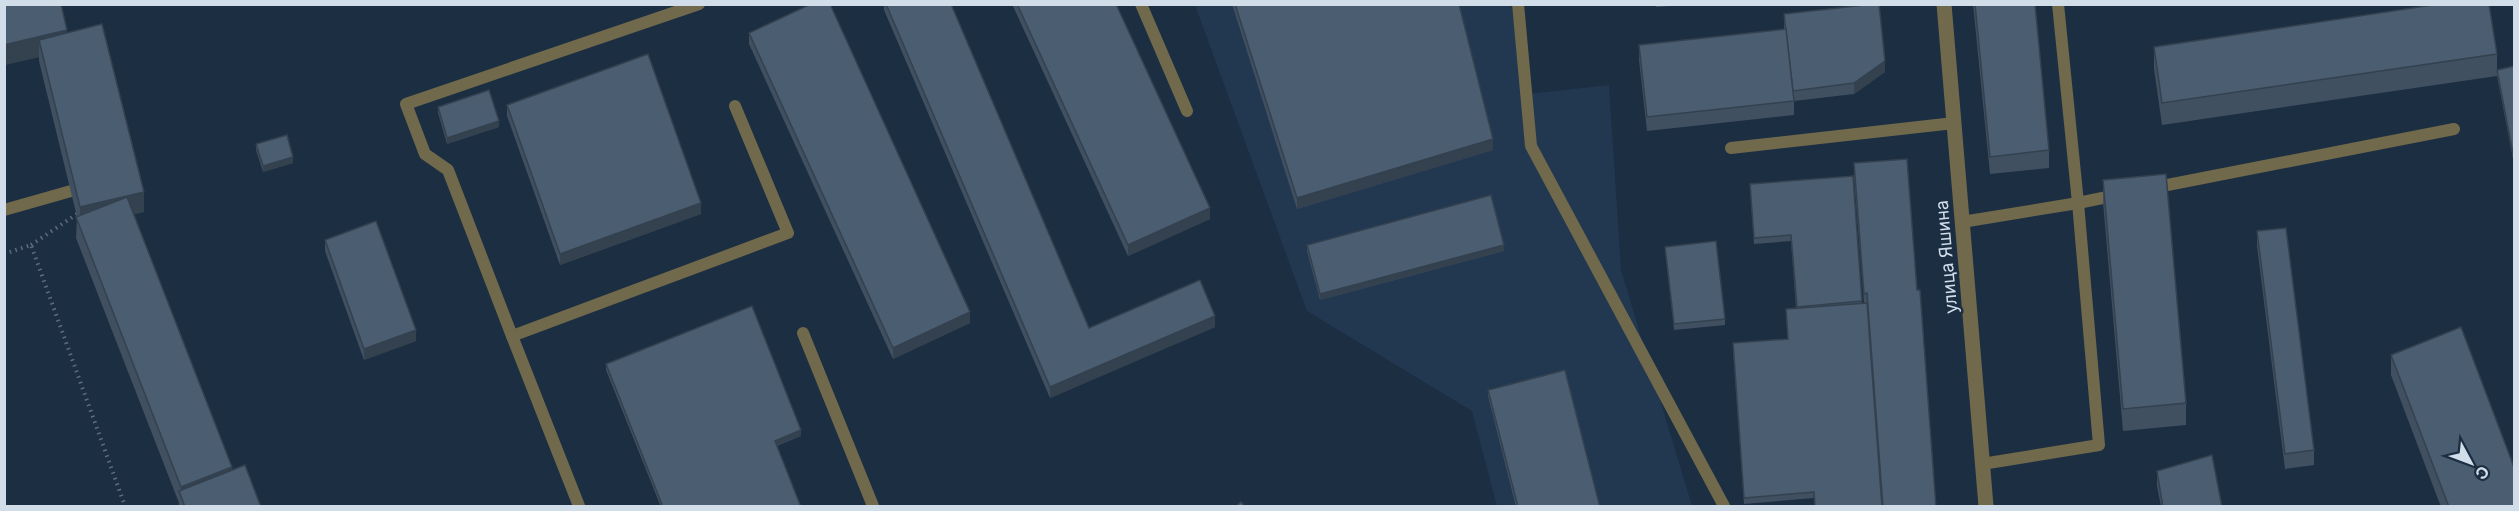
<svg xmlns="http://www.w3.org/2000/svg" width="2519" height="511" viewBox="0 0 2519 511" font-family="Inter,sans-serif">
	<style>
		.built { fill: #223851 }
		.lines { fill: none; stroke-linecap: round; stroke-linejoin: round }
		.path { stroke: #5d6d7e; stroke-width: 4; stroke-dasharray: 1.5 4.5; stroke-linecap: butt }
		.service { stroke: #70694b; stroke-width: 12 }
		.minor { stroke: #70694b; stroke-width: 15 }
		.wall { fill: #405061 }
		.shaded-wall { fill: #34414f }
		.building { fill: #4a5d71; stroke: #34414f; stroke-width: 1.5 }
		.labels { text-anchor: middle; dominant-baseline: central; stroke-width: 5; stroke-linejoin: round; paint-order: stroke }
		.street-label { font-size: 18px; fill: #d2ddea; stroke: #1c2e42 }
	</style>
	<rect width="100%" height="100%" fill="#1c2e42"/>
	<path class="built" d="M1195,5h316l17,89 81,-9 12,185 71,236h-195l-25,-95 -165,-100z"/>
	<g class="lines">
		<g class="path">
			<path d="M31,245l46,-31"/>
			<path d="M4,254l27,-9 94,261"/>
		</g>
		<g class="service">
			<path d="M699,4l-293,100 19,50 23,16 64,166 276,-103 -53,-127"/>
			<path d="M1141,4l46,107"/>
			<path d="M1518,4l13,142 193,360"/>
			<path d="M1731,148l223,-25"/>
			<path d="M2152,188l302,-59"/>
			<path d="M4,210l67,-19"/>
			<path d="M1962,222l116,-19 -20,-199"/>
			<path d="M803,333l70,173"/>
			<path d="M512,336l67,170"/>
			<path d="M1982,464l117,-19 -21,-242 39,-8"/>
		</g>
		<path class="minor" d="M1944,4l42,502"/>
	</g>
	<g class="wall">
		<path d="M4,4l63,29 77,179 -10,2 98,256 29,37h-82v-4l-103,-265 1,-21 -38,-156v-4l-35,8z"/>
		<path d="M884,4h67l138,324 126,-1 -165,71 -166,-388z"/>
		<path d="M1012,4h104l94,215 -82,37z"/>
		<path d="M1232,4h227l34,146 -196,59z"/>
		<path d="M1656,4h47l-47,3z"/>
		<path d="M1973,4h62l14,146v18l-59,6z"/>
		<path d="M1784,14l101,58 -31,22 -60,7v14l-147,16 -8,-71v-15l145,-16z"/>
		<path d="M749,33l221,290 -77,36 -144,-315z"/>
		<path d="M2154,47l343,7v16l17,-4v98l-17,-88 -335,49 -8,-56z"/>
		<path d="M507,105l194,109 -141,51 -53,-149z"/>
		<path d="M438,107l61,20 -52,17 -9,-31z"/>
		<path d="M256,144l37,19 -30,9 -7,-22z"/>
		<path d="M1907,159l-93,339 -70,6 -11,-155 55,-10 8,-31 -5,-67 -37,3 -4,-54 103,-14 9,127h2l-10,-125v-15z"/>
		<path d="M2103,180l83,223v22l-63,6 -20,-229z"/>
		<path d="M2257,231l57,219v15l-29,4 -28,-223z"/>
		<path d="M325,240l91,101 -52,19 -39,-109z"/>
		<path d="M1307,245l197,6 -184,49 -13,-49z"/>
		<path d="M1665,247l60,72v6l-51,5z"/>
		<path d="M2391,355l123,152h-73l-50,-132z"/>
		<path d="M606,364l195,72 -24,10 24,61h-140l-55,-137z"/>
		<path d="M1488,390l112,117h-84l-28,-111z"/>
		<path d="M2157,471l65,36h-61l-4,-21z"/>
	</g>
	<g class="shaded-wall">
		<path d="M67,30v21l-28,-11v17l-35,8v-20z"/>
		<path d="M1885,61v11l-31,22v-11z"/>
		<path d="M499,121v6l-52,17v-6z"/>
		<path d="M1493,139v11l-196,59v-11z"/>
		<path d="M293,157v6l-30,9v-6z"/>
		<path d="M144,192v20l-64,16v-21z"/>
		<path d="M701,203v11l-141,51v-11z"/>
		<path d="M1210,208v11l-82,37v-11z"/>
		<path d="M1504,245v6l-184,49v-6z"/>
		<path d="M970,312v11l-77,36v-11z"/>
		<path d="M1215,316v11l-165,71v-11z"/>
		<path d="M416,330v11l-52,19v-11z"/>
		<path d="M801,430v6l-26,10v-5z"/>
		<path d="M232,467v20l-51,8v-8z"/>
	</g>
	<g class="building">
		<path d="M4,4h57l6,26 -63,15z"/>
		<path d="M811,4h19l140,308 -77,36 -144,-315z"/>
		<path d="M886,4h65l138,324 111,-48 15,36 -165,71z"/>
		<path d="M1017,4h99l94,204 -82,37z"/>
		<path d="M1235,4h224l34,135 -196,59z"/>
		<path d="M1874,4h5l6,57 -31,22 -61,8 -9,-77z"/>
		<path d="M1975,4h60l14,146 -59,7z"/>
		<path d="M2439,4h50l8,50 -335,49 -8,-56z"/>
		<path d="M102,24l42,168 -64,15 -41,-167z"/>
		<path d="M1786,29l8,72 -147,16 -8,-72z"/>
		<path d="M648,54l53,149 -141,51 -53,-149z"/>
		<path d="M2514,66v93l-17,-89z"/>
		<path d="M489,90l10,31 -52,17 -9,-31z"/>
		<path d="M287,135l6,22 -30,9 -7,-22z"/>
		<path d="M1907,159l10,131h3l16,217h-53l-16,-214 -3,1 -10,-131z"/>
		<path d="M2166,174l20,229 -63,6 -20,-229z"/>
		<path d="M1853,176l9,125 -65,6 -6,-72 -37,3 -4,-54z"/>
		<path d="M1491,195l13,50 -184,49 -13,-49z"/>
		<path d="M127,197l105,270 -51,20 -105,-270z"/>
		<path d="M376,221l40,109 -52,19 -39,-109z"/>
		<path d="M2286,228l28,222 -29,4 -28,-223z"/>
		<path d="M1716,241l9,78 -51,5 -9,-77z"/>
		<path d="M1867,303l15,204h-67l-1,-15 -70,6 -11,-155 55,-4 -2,-30z"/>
		<path d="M752,306l49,124 -26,11 26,66h-138l-57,-143z"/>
		<path d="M2461,327l53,140v40h-65l-58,-152z"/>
		<path d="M1565,370l35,137h-82l-30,-117z"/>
		<path d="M2212,455l10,52h-59l-6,-36z"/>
		<path d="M245,465l16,42h-76l-6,-16z"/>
		<path d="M1241,502l4,5h-10z"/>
	</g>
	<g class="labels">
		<g class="street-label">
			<text transform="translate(1946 257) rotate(-95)">улица Яшина</text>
		</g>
	</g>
	<rect width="2519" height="511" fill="none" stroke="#d2ddea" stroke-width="12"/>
	<g transform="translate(2471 463) rotate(131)" stroke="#1c2e42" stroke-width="4.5" paint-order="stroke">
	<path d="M0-4.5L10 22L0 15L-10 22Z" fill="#d2ddea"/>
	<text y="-9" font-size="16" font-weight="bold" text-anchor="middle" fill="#d2ddea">С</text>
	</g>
</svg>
